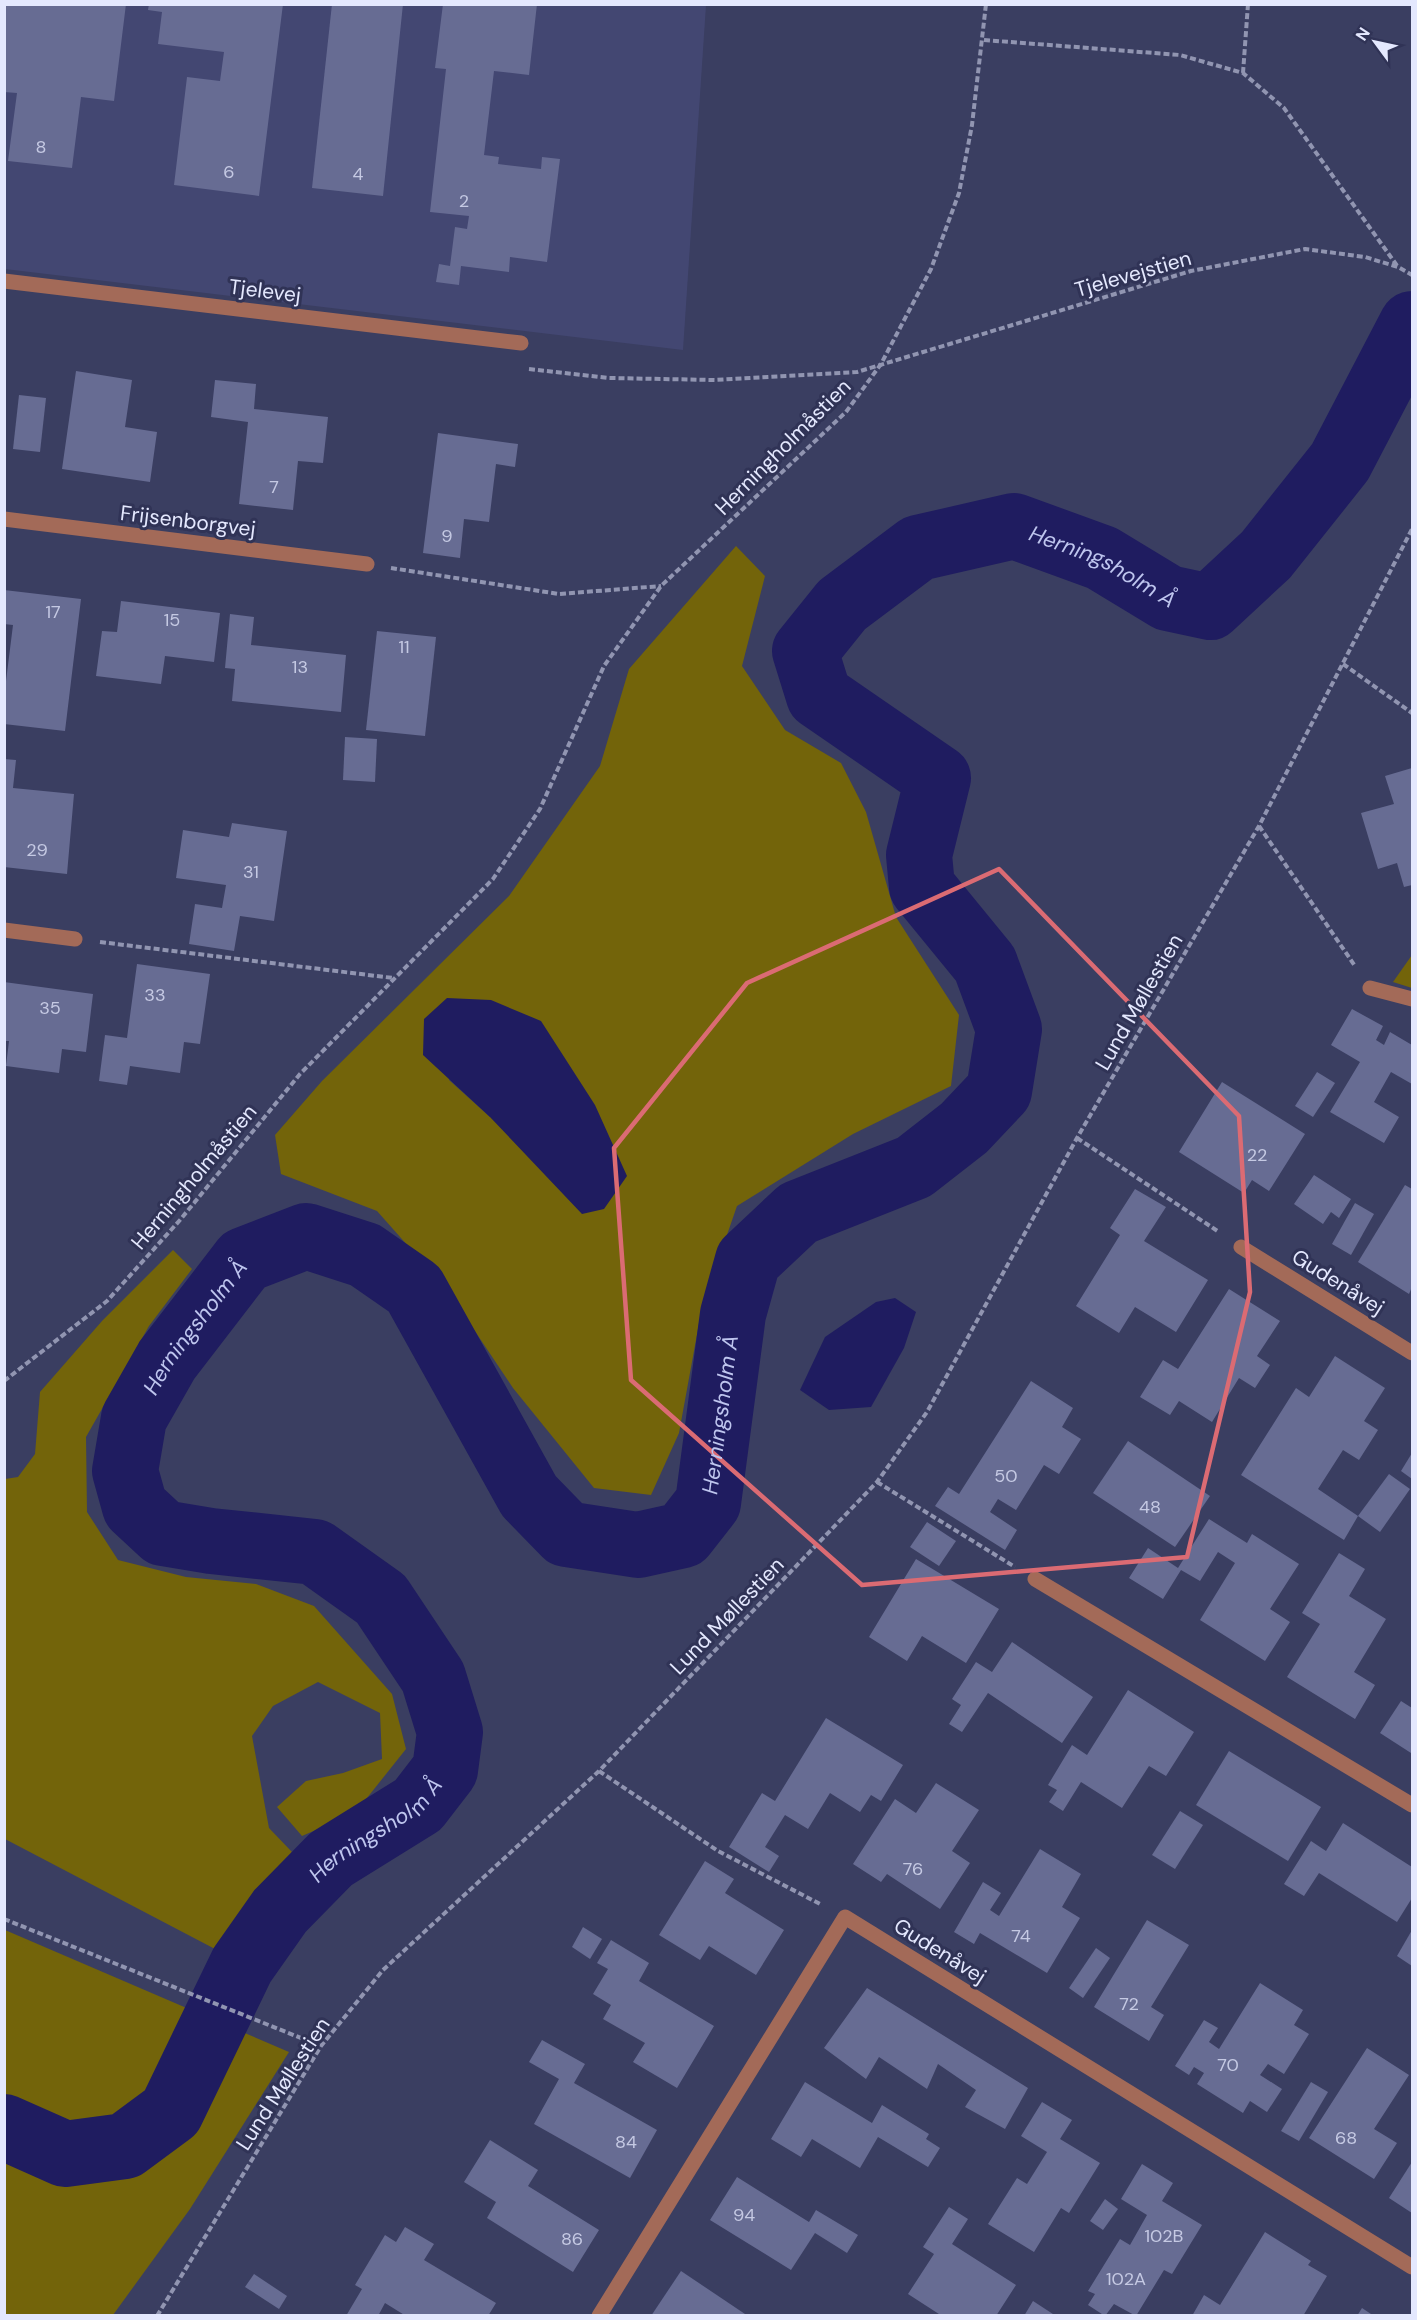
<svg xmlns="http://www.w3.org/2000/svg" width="1417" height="2320" viewBox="0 0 1417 2320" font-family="'DM Sans',sans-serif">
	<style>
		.built { fill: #434772 }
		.green { fill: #73640a; fill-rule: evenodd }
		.water { fill: #1f1c60 }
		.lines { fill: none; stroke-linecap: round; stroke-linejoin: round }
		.river { stroke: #1f1c60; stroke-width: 66 }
		.building { fill: #676c93 }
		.path { stroke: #9195b1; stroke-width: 4; stroke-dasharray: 6 3; stroke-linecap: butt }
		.minor { stroke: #a36a58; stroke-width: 15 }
		.marked { fill: none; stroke: #db6b73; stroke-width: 4.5; stroke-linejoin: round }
		.labels { text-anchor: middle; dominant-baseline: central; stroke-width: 6; stroke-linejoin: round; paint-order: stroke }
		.number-label { font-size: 18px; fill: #c5c9e3 }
		.street-label { font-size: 21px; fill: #e4e8fe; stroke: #303356 }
		.water-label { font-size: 22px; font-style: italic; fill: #bec5ee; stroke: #303356 }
	</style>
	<rect width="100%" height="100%" fill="#3a3e61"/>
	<path class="built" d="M5,5h701l-23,345 -678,-81z"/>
	<g class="green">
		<path d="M736,546l29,30 -23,90 43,64 56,33 25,49 30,105 63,98 -8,71 -98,48 -116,72 -35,101 -23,126 -28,62 -57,-7 -81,-100 -65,-97 -71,-80 -96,-37 -6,-39 47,-54 187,-185 91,-130 29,-97zM491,1000l-1,117 -41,-37z"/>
		<path d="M1412,955v33l-19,-6z"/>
		<path d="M173,1250l19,19 -43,57 -63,111 1,75 31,48 68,17 70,7 58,22 78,88 14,55 -51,64 -53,23 -25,-29 29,-26 37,-8 39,-14 -2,-46 -62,-31 -45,24 -21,30 17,92 23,24 -77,97 -210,-110v-360l13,-2 17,-23 5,-62 62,-71z"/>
		<path d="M5,1930l284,122 -99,157 -77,106h-108z"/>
	</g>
	<g class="water">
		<path d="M447,998l44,2 50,21 54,84 32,71 -23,33 -22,5 -92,-97 -67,-62 1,-36z"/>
		<path d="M895,1298l21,14 -12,36 -33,59 -42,3 -29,-20 25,-53 51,-35z"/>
	</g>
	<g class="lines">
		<path class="river" id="s1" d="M4,2127l61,27 60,-8 46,-34 71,-147 38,-54 51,-52 87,-54 27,-35 5,-38 -17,-55 -52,-78 -66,-47 -104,-11 -48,-8 -28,-26 -10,-36 9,-53 33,-58 77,-100 62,-24 59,19 49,34 115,207 37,38 72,11 45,-10 25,-32 25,-189 15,-54 50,-47 116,-46 50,-39 35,-37 10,-62 -24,-65 -63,-77 -3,-32 19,-77 -119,-82 -14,-45 37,-46 76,-57 96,-22 88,32 66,40 42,9 56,-52 74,-93 72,-138"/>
	</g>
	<g class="building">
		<path d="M4,4h122l-12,97 -33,-4 -9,71 -64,-7 9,-68 -13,-1z"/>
		<path d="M149,4h134l-24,192 -85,-11 13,-108 33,4 4,-29 -66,-8 4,-32 -14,-2z"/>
		<path d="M332,4h71l-20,192 -71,-8z"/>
		<path d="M443,4h94l-8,71 -35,-4 -10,84 15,2 -1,7 43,5 1,-12 18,2 -13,103 -37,-5 -1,15 -48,-6 -2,19 -23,-3 3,-18 11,2 5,-39 12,2 2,-13 -39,-4 16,-143 -11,-1z"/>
		<path d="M76,371l56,9 -7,47 32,5 -7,50 -88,-13z"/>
		<path d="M215,380l41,4 -2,25 74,8 -5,46 -25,-2 -5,49 -54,-6 9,-82 -37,-5z"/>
		<path d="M19,395l27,3 -6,54 -27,-3z"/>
		<path d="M438,433l80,11 -3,23 -19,-3 -7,58 -25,-3 -4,39 -37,-5z"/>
		<path d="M4,590l77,9 -16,132 -61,-7v-27l9,-72 -9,-1z"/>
		<path d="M121,601l99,12 -6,49 -49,-6 -4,28 -65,-8 6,-45 15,1z"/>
		<path d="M230,614l24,3 -3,28 95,10 -5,57 -109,-11 3,-32 -10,-1z"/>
		<path d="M377,631l59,6 -11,99 -59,-6z"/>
		<path d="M345,737l32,2 -2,43 -32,-2z"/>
		<path d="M4,759l12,1 -3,28 61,6 -7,80 -63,-7z"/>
		<path d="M1412,768v117l-8,2 -7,-24 -19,6 -17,-56 33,-9 -9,-28z"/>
		<path d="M232,823l55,8 -13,90 -34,-5 -6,35 -45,-7 6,-40 27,4 4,-23 -50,-7 7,-48 46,7z"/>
		<path d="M137,964l73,10 -10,70 -16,-2 -4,31 -50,-7 -3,19 -28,-4 6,-46 22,3z"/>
		<path d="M4,982l89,12 -7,58 -24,-3 -3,24 -53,-7 3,-25h-5z"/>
		<path d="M1352,1009l31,17 -7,14 8,5 6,-13 22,13v39l-21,-12 -17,30 25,15 -15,26 -54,-31 30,-50 -29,-17z"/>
		<path d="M1317,1072l18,11 -22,34 -18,-11z"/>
		<path d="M1222,1082l83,52 -36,57 -17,-11 -8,13 -65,-41z"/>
		<path d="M1314,1175l37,24 -12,19 -8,-6 -8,12 -29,-20z"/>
		<path d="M1405,1185l7,4v98l-3,7 -51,-32z"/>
		<path d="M1135,1189l31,18 -22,34 64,39 -32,52 -41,-25 -16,26 -43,-27 44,-71 -10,-7z"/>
		<path d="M1355,1203l19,11 -23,41 -19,-11z"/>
		<path d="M1229,1289l51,32 -23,35 13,9 -15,23 -16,-10 -27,44 -33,-21 -9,14 -30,-18 23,-37 15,9z"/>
		<path d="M1335,1356l50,32 -21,33 14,9 -19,30 -16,-10 -25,39 40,27 -14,24 -103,-65 55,-87 13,9z"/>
		<path d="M1031,1381l42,27 -11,19 19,12 -22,35 -15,-9 -28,45 -18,-11 -8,13 27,18 -12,20 -70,-44 13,-19 11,7z"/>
		<path d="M1128,1441l82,55 -35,51 -82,-54z"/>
		<path d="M1412,1453v26l-11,-8z"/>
		<path d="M1389,1474l21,15 -30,43 -22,-16z"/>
		<path d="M1209,1519l38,24 5,-9 47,30 -29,45 20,13 -25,39 -65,-41 35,-57 -17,-11 -18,29 -19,-11 -18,29 -34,-21 19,-30 30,20z"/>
		<path d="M927,1522l29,19 -17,25 -29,-19z"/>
		<path d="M1339,1553l26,16 -16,27 37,23 -32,53 21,13 -20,34 -68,-42 33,-53 -18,-11z"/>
		<path d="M916,1559l83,50 -33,54 -44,-27 -15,25 -38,-24z"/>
		<path d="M1012,1642l81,55 -31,46 -74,-50 -26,39 -13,-8 12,-19 -9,-6 24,-37 16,10z"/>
		<path d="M1128,1690l66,42 -28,44 -17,-10 -27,42 -41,-26 -18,29 -14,-9 8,-12 -9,-5 24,-40 15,10z"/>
		<path d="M1401,1701l11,7 -1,45 -31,-20z"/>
		<path d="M826,1718l77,47 -22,36 -10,-6 -11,17 -30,-19 -22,36 -23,-14 -20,32 14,9 -10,16 -40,-25 33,-54 13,8z"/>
		<path d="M1229,1751l92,56 -33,54 -92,-56z"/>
		<path d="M936,1783l43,27 -27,41 18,12 -30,46 -53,-35 -6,8 -28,-18 42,-65 21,14z"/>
		<path d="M1180,1811l23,14 -28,44 -23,-14z"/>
		<path d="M1343,1823l69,44v31l-15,24 -78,-49 -15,23 -20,-12 27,-43 15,10z"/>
		<path d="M1040,1849l41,25 -19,33 18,11 -33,55 -67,-40 -6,11 -20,-12 29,-50 18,11 -11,17 9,6z"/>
		<path d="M705,1861l29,18 -9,14 59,37 -28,45 -47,-29 -9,14 -41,-25z"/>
		<path d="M1147,1920l42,25 -38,62 13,8 -15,26 -55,-34z"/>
		<path d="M583,1927l19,12 -12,20 -18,-12z"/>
		<path d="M1412,1930v36l-15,-10z"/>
		<path d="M611,1940l38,23 -10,18 75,45 -37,62 -44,-26 12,-19 -42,-24 8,-14 -18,-11 15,-25 -11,-6z"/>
		<path d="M1096,1948l14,10 -27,40 -14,-10z"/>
		<path d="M1260,1983l43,27 -9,15 15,9 -25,40 -16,-10 -8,11 22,14 -15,23 -17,-11 -7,12 -46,-29 7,-11 -10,-6 -5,8 -14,-9 29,-46 14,8 -9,14 10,7z"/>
		<path d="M867,1988l161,100 -23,41 -40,-22 11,-17 -38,-26 -11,25 -48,-32 -13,22 -42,-31z"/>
		<path d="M542,2040l43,24 -11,19 83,47 -27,48 -96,-54 25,-45 -30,-17z"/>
		<path d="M1367,2048l42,27 -35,54 23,14 -23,36 -65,-41z"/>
		<path d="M805,2082l67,41 10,-18 47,29 -3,5 14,9 -12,19 -50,-30 -18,31 -48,-29 -11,18 -30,-18z"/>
		<path d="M1311,2082l17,10 -29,49 -18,-10z"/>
		<path d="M1042,2102l30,18 -12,19 40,24 -31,50 -8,-5 -27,44 -46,-28 29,-46 10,6 20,-32 -26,-16z"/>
		<path d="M490,2140l48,30 -10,16 71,44 -26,42 -86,-54 9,-16 -32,-20z"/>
		<path d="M1412,2162v51l-23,-15z"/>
		<path d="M1142,2164l31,19 -11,18 40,24 -30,49 -8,-4 -28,46 -22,-12 -9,12 -17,-11 7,-11 -7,-3 32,-52 10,6 17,-30 -26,-16z"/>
		<path d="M737,2177l72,45 7,-12 42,25 -11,18 -32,-20 -24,37 -81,-50z"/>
		<path d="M1105,2199l13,10 -15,21 -13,-9z"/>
		<path d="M949,2207l19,12 -16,25 64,41 -20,31h-54l-34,-22 26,-40 -11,-7z"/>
		<path d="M405,2227l29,17 -10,16 72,43 -8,13h-82l-21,-13 -7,13h-32l16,-27 -7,-4 30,-50 11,7z"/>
		<path d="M1265,2232l46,29 -3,4 19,11 -24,40h-111l12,-21 16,10z"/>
		<path d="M681,2271l67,45h-97z"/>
		<path d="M254,2274l33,22 -8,13 -34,-22z"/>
		<path d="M1033,2301l23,15h-32z"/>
		<path d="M1362,2308l12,8h-17z"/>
	</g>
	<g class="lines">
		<g class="path">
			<path d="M984,40l196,15 63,18 41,35 114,159"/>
			<path d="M1243,73l5,-69"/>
			<path d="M529,369l80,9 106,2 142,-8 334,-101 114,-22 60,8 33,10 14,8"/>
			<path d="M391,568l168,26 102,-8"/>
			<path d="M1343,664l69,49"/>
			<path d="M1259,826l96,140"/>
			<path d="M100,942l293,36"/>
			<path d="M1077,1138l142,94"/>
			<path d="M4,1381l103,-80 73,-81 120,-146 193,-195 47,-70 64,-143 57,-80 185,-174 35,-48 50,-95 28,-76 13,-68 14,-121"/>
			<path d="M877,1482l138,85"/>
			<path d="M599,1771l119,80 104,54"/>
			<path d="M4,1919l317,127"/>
			<path d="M157,2316l164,-270 62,-76 216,-199 278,-289 50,-70 150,-274 182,-312 153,-297"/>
		</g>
		<g class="minor">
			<path d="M4,281l517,62"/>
			<path d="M4,519l363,45"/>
			<path d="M4,930l71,9"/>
			<path d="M1370,988l42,11"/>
			<path d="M1241,1247l171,106"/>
			<path d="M1035,1579l377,226"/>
			<path d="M599,2316l246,-399 567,350"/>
		</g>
	</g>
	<path class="marked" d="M999,869l240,247 11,176 -63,265 -325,28 -231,-205 -17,-232 133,-165z"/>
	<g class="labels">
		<g class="number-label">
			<text x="41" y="147">8</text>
			<text x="229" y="172">6</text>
			<text x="358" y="174">4</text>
			<text x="464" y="201">2</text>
			<text x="274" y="487">7</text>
			<text x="447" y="536">9</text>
			<text x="53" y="612">17</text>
			<text x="172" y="620">15</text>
			<text x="404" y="647">11</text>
			<text x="300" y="667">13</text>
			<text x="37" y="850">29</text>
			<text x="251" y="872">31</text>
			<text x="155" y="995">33</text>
			<text x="50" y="1008">35</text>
			<text x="1257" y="1155">22</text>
			<text x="1006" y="1476">50</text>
			<text x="1150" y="1507">48</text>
			<text x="913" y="1869">76</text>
			<text x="1021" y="1936">74</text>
			<text x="1129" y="2004">72</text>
			<text x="1228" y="2065">70</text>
			<text x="1346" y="2138">68</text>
			<text x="626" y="2142">84</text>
			<text x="744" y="2215">94</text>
			<text x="1164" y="2236">102B</text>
			<text x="572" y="2239">86</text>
			<text x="1126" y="2279">102A</text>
		</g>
		<g class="street-label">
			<text transform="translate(1133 274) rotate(-16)">Tjelevejstien</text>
			<text transform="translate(265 291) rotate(7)">Tjelevej</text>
			<text transform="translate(783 447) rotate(-45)">Herningholmåstien</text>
			<text transform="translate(188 521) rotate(7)">Frijsenborgvej</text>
			<text transform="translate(1139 1002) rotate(-60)">Lund Møllestien</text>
			<text transform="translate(194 1177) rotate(-50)">Herningholmåstien</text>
			<text transform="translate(1338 1282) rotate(32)">Gudenåvej</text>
			<text transform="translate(727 1616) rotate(-46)">Lund Møllestien</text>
			<text transform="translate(940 1951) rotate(32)">Gudenåvej</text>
			<text transform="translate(283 2084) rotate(-57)">Lund Møllestien</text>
		</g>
		<g class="water-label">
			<text stroke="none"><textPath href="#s1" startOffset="3456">Herningsholm Å</textPath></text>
			<text stroke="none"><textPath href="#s1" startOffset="1296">Herningsholm Å</textPath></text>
			<text stroke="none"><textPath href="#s1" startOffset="2106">Herningsholm Å</textPath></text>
			<text stroke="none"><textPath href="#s1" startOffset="540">Herningsholm Å</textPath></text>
		</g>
	</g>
	<rect width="1417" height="2320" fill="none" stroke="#e4e8fe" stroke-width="12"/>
	<g transform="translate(1375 42) rotate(303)" stroke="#303356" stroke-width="4.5" paint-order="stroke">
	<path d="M0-4.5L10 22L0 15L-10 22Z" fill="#e4e8fe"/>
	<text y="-9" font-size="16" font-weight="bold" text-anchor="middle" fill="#e4e8fe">N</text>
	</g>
</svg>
